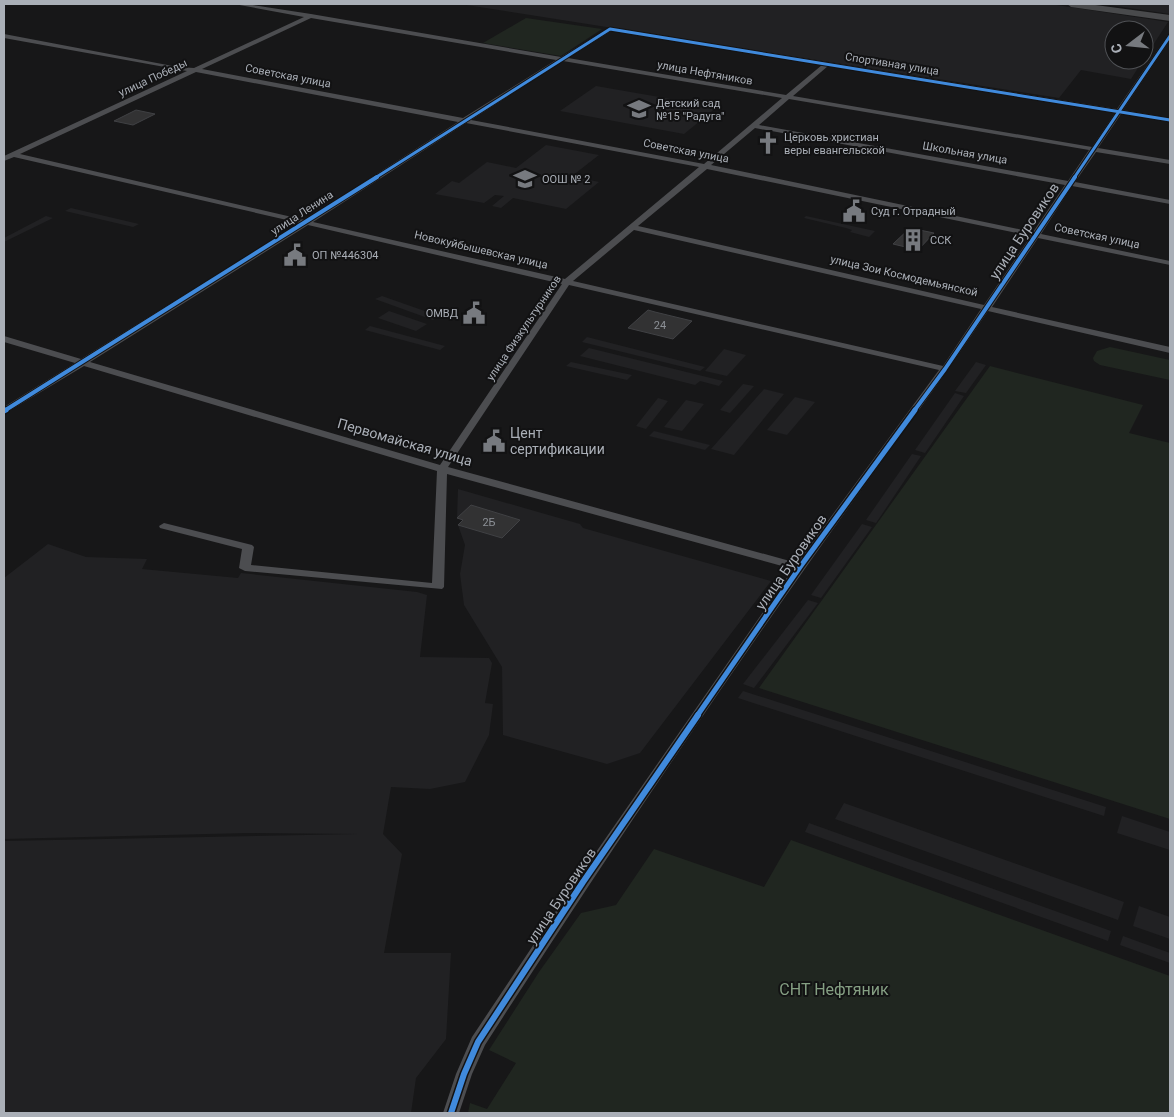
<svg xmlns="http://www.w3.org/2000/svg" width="1174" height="1117" viewBox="0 0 1174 1117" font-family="Roboto,sans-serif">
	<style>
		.built { fill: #212123 }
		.green { fill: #202620 }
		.building { fill: #323233; stroke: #404144 }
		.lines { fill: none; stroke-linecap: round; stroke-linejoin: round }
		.street { fill: #4c4d50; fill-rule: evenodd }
		.primary { fill: #494a4c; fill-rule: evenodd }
		.cycleway-far3-casing { stroke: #121213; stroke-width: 5 }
		.cycleway-far2-casing { stroke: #121213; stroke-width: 6 }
		.cycleway-far1-casing { stroke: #121213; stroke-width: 8 }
		.cycleway-casing { stroke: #121213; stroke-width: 9 }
		.cycleway-far3 { stroke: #408adc; stroke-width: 3 }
		.cycleway-far2 { stroke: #408adc; stroke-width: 4 }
		.cycleway-far1 { stroke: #408adc; stroke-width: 5 }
		.cycleway { stroke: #408adc; stroke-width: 6 }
		.labels { text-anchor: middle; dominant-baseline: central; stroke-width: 4; stroke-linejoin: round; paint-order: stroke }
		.far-street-label { font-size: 11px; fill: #aaafb7; stroke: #121213 }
		.far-poi-label { font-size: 11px; fill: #aaafb7; stroke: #121213; text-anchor: start }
		.number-label { font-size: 11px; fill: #8c9096 }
		.street-label { font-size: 14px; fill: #aaafb7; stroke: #121213 }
		.poi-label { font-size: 14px; fill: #aaafb7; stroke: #121213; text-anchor: start }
		.near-park-label { font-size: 16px; fill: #859f83; stroke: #121213 }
	</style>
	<rect width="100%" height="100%" fill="#171718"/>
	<g class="built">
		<path d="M460,4h590l118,18 -24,37v-29h-30v30h29l-12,19 -50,-9 -22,28z"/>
		<path d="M1102,4h68v10z"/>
		<path d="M596,86l121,21 -33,27 -124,-23z"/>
		<path d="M546,145l53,10 -27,21 27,6 -33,27 -53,-11 -12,10 -9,-2 12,-10 -9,-1 -11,8 -49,-9 17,-13 7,2 28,-21 29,6z"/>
		<path d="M71,208l68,16 -6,3 -68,-16z"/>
		<path d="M46,216l7,2 -49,24v-4z"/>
		<path d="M806,216l69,15 -6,6 -19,-5 2,-2 -6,-2 -42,-10z"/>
		<path d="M382,296l57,20 -6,4 -58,-21z"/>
		<path d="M389,311l38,13 -11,7 -38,-13z"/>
		<path d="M370,326l75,20 -5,4 -75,-20z"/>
		<path d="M587,337l118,30 -5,4 -118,-29z"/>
		<path d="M589,348l134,33 -4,5 -19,-5 -5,4 -115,-29z"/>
		<path d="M724,349l22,6 -19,21 -22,-5z"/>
		<path d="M571,362l61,13 -5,5 -61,-14z"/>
		<path d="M976,362l10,3 -20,28 -11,-2z"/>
		<path d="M743,384l11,2 -24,27 -10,-3z"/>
		<path d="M764,389l20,5 -50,61 -23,-6z"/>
		<path d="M955,393l9,3 -39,57 -10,-3z"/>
		<path d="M795,397l20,5 -28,33 -20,-5z"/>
		<path d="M658,398l10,3 -22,28 -10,-3z"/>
		<path d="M686,400l18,4 -22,27 -18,-4z"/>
		<path d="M654,431l56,14 -5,5 -56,-14z"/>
		<path d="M912,454l9,2 -45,67 -10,-3z"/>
		<path d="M458,489l122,35 3,4 188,53 -131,172 -33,11 -104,-29 -1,-68 -38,-62 -4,-31 5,-29 -7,-20 5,-5 -6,-2z"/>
		<path d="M862,524l10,3 -51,71 -10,-3z"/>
		<path d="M48,544l38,13 61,2 -5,10 96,9 3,-5 176,19 10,3 -7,62 69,1 3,5 -7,40 8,1 -4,31 -24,47 -35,7 -39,-2 -8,47 19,20 -18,99h67l-5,86 -30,39 -5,35h-407v-272l353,-7 -109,-1 -244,6v-261z"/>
		<path d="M808,600l10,3 -64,85 -11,-4z"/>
		<path d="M743,691l363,116 -2,9 -366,-118z"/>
		<path d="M844,803l280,99 -6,18 -283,-101z"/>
		<path d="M1122,816l48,16v18l-53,-17z"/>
		<path d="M809,823l302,108 -3,10 -303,-109z"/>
		<path d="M1139,906l31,11v22l-37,-13z"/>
		<path d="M1123,936l47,17v10l-50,-18z"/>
	</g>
	<g class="green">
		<path d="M526,18l76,11 -41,27 -78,-13z"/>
		<path d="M1110,347l60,13v20l-70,-15 -6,-4 -1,-3 4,-7z"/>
		<path d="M990,366l153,39 -14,28 41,10v376l-411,-131z"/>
		<path d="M791,840l379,136v137h-702l2,-10 17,6 29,-46 -27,-13 50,-78 42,-59 35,-8 38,-56 110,38z"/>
	</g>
	<g class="building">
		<path d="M136,110l19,4 -22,11 -19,-4z"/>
		<path d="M910,228l24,5 -16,17 -25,-6z"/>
		<path d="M648,310l7,2 37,9 -19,18 -45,-11z"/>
		<path d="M471,505l49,15 -18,18 -44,-13 5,-5 -6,-2z"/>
	</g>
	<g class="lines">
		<path class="street" d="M234,4h12l65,10 250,43 49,-30 507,82 51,-74 2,-1v6l-47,70 47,8v4l-49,-8 -23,34 72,12v4l-74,-12 -21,30 95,18v4l-98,-18 -31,48 129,27v4l-132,-27 -46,69 178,40v6l-182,-42c-59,88 -123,172 -184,259 -110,156 -216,315 -319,475l-13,29 -13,39h-16l13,-39 16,-37 106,-159 215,-309 -346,-95 -3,113 -2,2 -197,-18 -6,-3 3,-19 -82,-21 -1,-2 5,-3 88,22 2,2 -3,18 181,18 5,-112 -353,-105 -80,48v-7l71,-44 -71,-21v-6l77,23 219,-136 -286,-66 -10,4v-5l183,-85 -183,-33v-4l174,33 16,1 110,-51zM311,18l245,42 -93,58 -261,-49zM611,31l211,34 -36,30 -218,-37zM563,61l219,37 -78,66 -233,-44zM828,66l287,47 -23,34 -299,-51zM196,72l262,50 -153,98 -285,-66zM789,99l300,51 -21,31 -309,-56zM466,123l233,44 -134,112 -252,-57zM755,128l310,57 -32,47 -322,-67zM707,169l324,67 -47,69 -346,-79zM308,225l254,59 -122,181 -350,-103zM634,230l347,79 -38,57 -370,-85zM569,285l370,85 -142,193 -349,-96z"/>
		<path class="primary" d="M1067,4h21l82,11v6l-99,-14z"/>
		<defs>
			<g id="cycleway-far3">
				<path d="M375,178l235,-149 560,91"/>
				<path d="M1074,178l96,-142"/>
			</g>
			<g id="cycleway-far2">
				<path d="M4,411l373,-234"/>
				<path d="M914,411l31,-42 130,-192"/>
			</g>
			<g id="cycleway-far1">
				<path d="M4,411l2,-1"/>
				<path d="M697,716l103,-149 115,-157"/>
			</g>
			<path id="cycleway" d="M451,1113l13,-39 14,-32 105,-160 115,-167"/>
		</defs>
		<use href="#cycleway-far3" class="cycleway-far3-casing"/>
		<use href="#cycleway-far2" class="cycleway-far2-casing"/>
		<use href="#cycleway-far1" class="cycleway-far1-casing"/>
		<use href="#cycleway" class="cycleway-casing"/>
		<use href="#cycleway-far3" class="cycleway-far3"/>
		<use href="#cycleway-far2" class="cycleway-far2"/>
		<use href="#cycleway-far1" class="cycleway-far1"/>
		<use href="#cycleway" class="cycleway"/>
	</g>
	<defs>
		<symbol id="school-bare" viewBox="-9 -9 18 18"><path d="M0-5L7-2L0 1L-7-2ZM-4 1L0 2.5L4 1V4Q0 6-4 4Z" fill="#777a7f" stroke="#121213" stroke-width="2.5" paint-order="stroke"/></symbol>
		<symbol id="church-bare" viewBox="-9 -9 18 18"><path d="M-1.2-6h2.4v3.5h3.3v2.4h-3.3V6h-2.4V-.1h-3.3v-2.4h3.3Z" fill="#777a7f" stroke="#121213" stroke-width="2.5" paint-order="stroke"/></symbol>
		<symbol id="civic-bare" viewBox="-9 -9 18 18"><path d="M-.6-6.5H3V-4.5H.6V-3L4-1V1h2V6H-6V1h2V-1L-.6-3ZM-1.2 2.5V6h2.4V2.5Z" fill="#777a7f" stroke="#121213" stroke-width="2.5" paint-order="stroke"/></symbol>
		<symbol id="building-bare" viewBox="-9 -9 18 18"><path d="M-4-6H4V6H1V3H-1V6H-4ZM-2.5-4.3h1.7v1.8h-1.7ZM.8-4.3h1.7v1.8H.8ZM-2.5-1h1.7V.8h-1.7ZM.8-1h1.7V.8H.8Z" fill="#777a7f" stroke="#121213" stroke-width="2.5" paint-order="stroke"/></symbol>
	</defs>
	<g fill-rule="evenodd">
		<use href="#school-bare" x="623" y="93" width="32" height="32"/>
		<use href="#church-bare" x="752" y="127" width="32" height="32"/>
		<use href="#school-bare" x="509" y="163" width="32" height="32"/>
		<use href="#civic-bare" x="838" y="195" width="32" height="32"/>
		<use href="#building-bare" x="897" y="224" width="32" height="32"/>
		<use href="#civic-bare" x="279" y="239" width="32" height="32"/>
		<use href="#civic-bare" x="458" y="297" width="32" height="32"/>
		<use href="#civic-bare" x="478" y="425" width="32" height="32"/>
	</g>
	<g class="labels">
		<g class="far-street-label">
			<text transform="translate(892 64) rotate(9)">Спортивная улица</text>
			<text transform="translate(705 73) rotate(10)">улица Нефтяников</text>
			<text transform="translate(288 76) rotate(11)">Советская улица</text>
			<text transform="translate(153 78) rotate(-25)">улица Победы</text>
			<text transform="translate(686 151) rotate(11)">Советская улица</text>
			<text transform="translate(965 153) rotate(10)">Школьная улица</text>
			<text transform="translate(302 213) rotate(-33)">улица Ленина</text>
			<text transform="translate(1097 236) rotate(12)">Советская улица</text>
			<text transform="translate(481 250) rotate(13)">Новокуйбышевская улица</text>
			<text transform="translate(904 276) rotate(13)">улица Зои Космодемьянской</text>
			<text transform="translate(524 328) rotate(-56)">улица Физкультурников</text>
		</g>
		<g class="far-poi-label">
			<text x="656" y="103">Детский сад<tspan x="656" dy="13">№15 "Радуга"</tspan></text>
			<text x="784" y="137">Церковь христиан<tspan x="784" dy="13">веры евангельской</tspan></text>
			<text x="542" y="179">ООШ № 2</text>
			<text x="871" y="211">Суд г. Отрадный</text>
			<text x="930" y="240">ССК</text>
			<text x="312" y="255">ОП №446304</text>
			<text x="458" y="313" text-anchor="end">ОМВД</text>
		</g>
		<g class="number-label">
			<text x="660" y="325">24</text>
			<text x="489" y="522">2Б</text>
		</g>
		<g class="street-label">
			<text transform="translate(1024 231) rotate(-56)">улица Буровиков</text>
			<text transform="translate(405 442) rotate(16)">Первомайская улица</text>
			<text transform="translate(791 562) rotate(-55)">улица Буровиков</text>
			<text transform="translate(561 896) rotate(-56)">улица Буровиков</text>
		</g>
		<g class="poi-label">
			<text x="510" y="433">Цент<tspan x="510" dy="16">сертификации</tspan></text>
		</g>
		<g class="near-park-label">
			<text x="834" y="989">СНТ Нефтяник</text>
		</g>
	</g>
	<rect width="1174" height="1117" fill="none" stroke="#aaafb7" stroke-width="10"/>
	<g transform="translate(1129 45) rotate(254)"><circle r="24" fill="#121213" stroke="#4f5155"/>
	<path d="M0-4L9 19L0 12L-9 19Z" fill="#777a7f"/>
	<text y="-8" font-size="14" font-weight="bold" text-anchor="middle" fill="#aaafb7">С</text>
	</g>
</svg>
